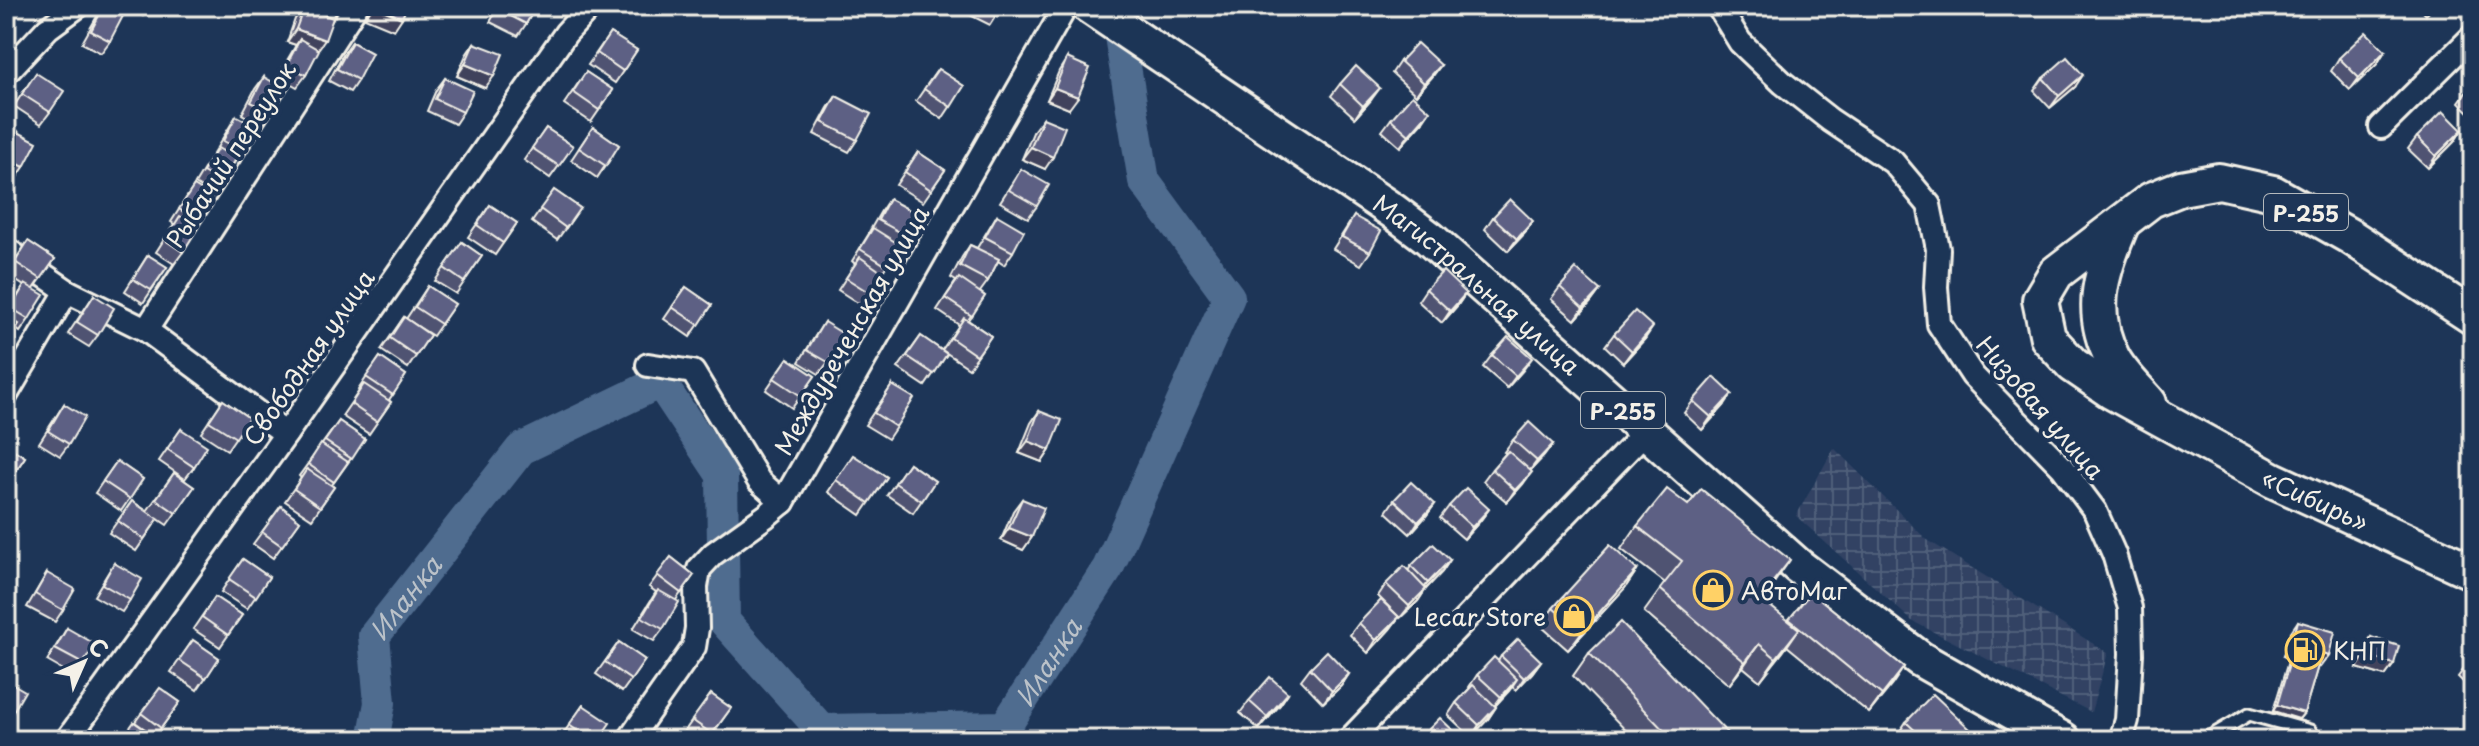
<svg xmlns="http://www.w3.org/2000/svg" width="2479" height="746" viewBox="0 0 2479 746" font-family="'Playpen Sans',sans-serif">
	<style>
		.industrial { fill: url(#industrial-grid) }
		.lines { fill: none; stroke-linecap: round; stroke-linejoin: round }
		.river { stroke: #506c8f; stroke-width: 32 }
		.lane-casing { stroke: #f4f1e8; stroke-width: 17 }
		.street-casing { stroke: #f4f1e8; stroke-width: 28 }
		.primary-casing { stroke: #f4f1e8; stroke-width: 40 }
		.lane { stroke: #1d3557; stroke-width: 11 }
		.street { stroke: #1d3557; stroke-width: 22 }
		.primary { stroke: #1d3557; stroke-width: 34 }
		.wall { fill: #505372; stroke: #f4f1e8; stroke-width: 2 }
		.shaded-wall { fill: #41435c; stroke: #f4f1e8; stroke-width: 2 }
		.building { fill: #5d6084; stroke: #f4f1e8; stroke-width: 2 }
		.labels { text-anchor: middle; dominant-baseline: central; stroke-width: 8; stroke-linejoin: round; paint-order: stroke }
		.shield { fill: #1d3557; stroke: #b4b9bc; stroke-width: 2 }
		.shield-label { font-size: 22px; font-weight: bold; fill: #f4f1e8 }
		.street-label { font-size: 24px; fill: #f4f1e8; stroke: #1d3557 }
		.poi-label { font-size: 24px; fill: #f4f1e8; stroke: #1d3557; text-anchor: start }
		.water-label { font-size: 26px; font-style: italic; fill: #bbc2c9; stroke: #1d3557 }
	</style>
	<defs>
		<pattern id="industrial-grid" width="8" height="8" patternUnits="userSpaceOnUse" patternTransform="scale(2)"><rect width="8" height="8" fill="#304264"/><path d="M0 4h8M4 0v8" fill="none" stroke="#4f5e7a"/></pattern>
	</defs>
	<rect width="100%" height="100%" fill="#1d3557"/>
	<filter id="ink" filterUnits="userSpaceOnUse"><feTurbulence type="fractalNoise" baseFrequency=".0125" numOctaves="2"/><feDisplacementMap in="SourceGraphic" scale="16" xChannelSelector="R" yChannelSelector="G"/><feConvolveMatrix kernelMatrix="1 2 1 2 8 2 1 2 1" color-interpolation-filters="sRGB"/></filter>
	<g filter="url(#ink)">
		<path class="industrial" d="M1834,448l92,91 182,114 -17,59 -179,-91 -116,-105z"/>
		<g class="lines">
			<path class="river" id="s1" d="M373,740l7,-37 -6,-67 147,-187 139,-67 62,93 2,146 98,109 183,-3 103,-159 121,-271 -85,-116 -29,-175"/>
			<defs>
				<path id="lane" d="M2205,740l44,-26 61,17 6,9"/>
				<g id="street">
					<path d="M1718,6l22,36 43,41 47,37 63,42 36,43 9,44 -2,38 3,37 34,52 89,91 33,44 19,43 16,54 1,46 -4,66 -6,20"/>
					<path d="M6,73l42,-45 30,-22"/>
					<path d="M2381,127l92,-91"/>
					<path d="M6,249l61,42 79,39 140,104"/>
					<path d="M146,330l210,-324"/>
					<path d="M648,365l45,7 66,109 24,21 283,-496"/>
					<path d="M6,395l61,-104"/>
					<path d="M67,740l219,-306 280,-401 25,-27"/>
					<path d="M629,740l65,-93 3,-19 -1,-41 3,-18 14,-15 53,-38 17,-14"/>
					<path d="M1349,740l297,-309"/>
				</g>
				<g id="primary">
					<path id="s2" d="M1089,6l304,205 36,27 369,328 122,93 143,81"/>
					<path d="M2122,223c-20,46 -35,88 -9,136 9,16 24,30 36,44"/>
					<path id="s3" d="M2473,317l-122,-80 -78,-44 -54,-12 -38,7 -30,12 -95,73 -16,27 8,38 25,27 38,26 162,89 200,92"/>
				</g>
			</defs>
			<use href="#lane" class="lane-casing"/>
			<use href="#street" class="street-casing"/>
			<use href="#primary" class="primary-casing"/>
			<use href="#lane" class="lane"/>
			<use href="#street" class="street"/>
			<use href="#primary" class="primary"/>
		</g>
		<g class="wall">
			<path d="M104,6l6,35 -9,12 -19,-10 14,-25z"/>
			<path d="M124,6h26l-7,10z"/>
			<path d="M499,6h37l-10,18 -8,12 -28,-14z"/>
			<path d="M972,6h30l-12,19 -22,-11z"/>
			<path d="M2147,6h9l-4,5z"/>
			<path d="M2418,6h17l-9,9z"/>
			<path d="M304,7l14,42 -12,26 -9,12 -19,-11 18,-31 -9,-3 8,-23z"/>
			<path d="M610,33l27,17 -22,33 -27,-18z"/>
			<path d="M352,42l6,38 -8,12 -21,-11 14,-27z"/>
			<path d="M474,43l11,45 -28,-12 9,-21z"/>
			<path d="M2385,51l-8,13 -27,26 -19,-19 8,-13z"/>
			<path d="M1067,58l2,51 -22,-9 12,-29z"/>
			<path d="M1400,61l41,4 -9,12 -16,18 -24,-22z"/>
			<path d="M938,69l26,17 -22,33 -26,-18z"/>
			<path d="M586,72l27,18 -22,32 -27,-18z"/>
			<path d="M36,73l14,39 -9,12 -27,-18z"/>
			<path d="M264,77l6,35 -9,13 -19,-11 13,-25z"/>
			<path d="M445,78l18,34 -8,12 -28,-13 9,-21z"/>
			<path d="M2043,78l32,9 -25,21 -16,-17z"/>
			<path d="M2473,83v33l-14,-14z"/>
			<path d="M1340,84l31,16 -16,18 -24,-22z"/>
			<path d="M836,96l21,44 -8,12 -35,-18 14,-26z"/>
			<path d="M236,116l6,35 -29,44 -18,-11z"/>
			<path d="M1043,118l2,51 -23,-10 12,-29z"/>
			<path d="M1391,119l31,4 -22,24 -18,-16z"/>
			<path d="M593,127l26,18 -22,33 -26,-18z"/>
			<path d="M546,128l27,18 -23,32 -26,-18z"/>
			<path d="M2462,130l-8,12 -26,26 -20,-19 9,-12z"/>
			<path d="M18,132l6,35 -8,12 -10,-5v-23z"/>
			<path d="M918,152l27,18 -22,32 -27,-17z"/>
			<path d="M1021,169l16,37 -9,12 -28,-16z"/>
			<path d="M194,186l3,35 -14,31 -9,12 -18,-12 18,-28 -3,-2z"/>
			<path d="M554,190l26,18 -23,32 -25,-18z"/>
			<path d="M889,199l16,36 -23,38 4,2 -22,32 -26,-17 17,-26 -3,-3 18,-29h-1l12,-21z"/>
			<path d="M490,205l27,18 -22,32 -27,-18z"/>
			<path d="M997,215l16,37 -9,13 -6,-4 -10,20 -8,11 5,4 -17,24 23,16 -22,32 -27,-18 17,-25 -22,-15 19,-29 -5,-3 11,-21 8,-12 7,3z"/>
			<path d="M1354,216l16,36 -9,13 -28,-16z"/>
			<path d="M1493,217l32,16 -17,18 -23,-22z"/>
			<path d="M28,241l27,18 -21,30 -5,30 -9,13 -4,-3 -10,16v-31l18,-28 -18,-12z"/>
			<path d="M462,242l20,14 -26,38 -21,-13z"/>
			<path d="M148,255l19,12 -24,36 -18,-12z"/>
			<path d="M428,286l27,18 -22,32 -27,-17z"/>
			<path d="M686,287l26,18 -22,32 -26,-18z"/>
			<path d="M1560,287l40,3 -9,12 -16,18 -24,-21z"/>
			<path d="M1426,289l40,4 -8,12 -16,18 -24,-22z"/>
			<path d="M94,295l4,40 -9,12 -21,-13z"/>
			<path d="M404,317l26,18 -22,33 -27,-18z"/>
			<path d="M824,322l4,40 -9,12 -20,-12z"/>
			<path d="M1614,334l31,5 -22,24 -18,-17z"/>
			<path d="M921,336l26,18 -22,32 -27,-18z"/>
			<path d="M1492,355l31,15 -16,18 -24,-21z"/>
			<path d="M380,357l26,18 -17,25 2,2 -22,32 -27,-18 17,-25 -1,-1z"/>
			<path d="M788,358l27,18 -23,32 -26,-18z"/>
			<path d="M892,385l4,42 -8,12 -23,-14z"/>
			<path d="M223,400l26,18 -22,32 -26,-17z"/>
			<path d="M1693,401l31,5 -22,24 -18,-17z"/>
			<path d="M64,404l5,40 -9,12 -21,-13z"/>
			<path d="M1039,411l11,39 -8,12 -23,-9 12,-30z"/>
			<path d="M339,421l26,18 -33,46 2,2 -22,32 -27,-18 16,-23 -2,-2z"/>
			<path d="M181,429l13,38 -9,12 -26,-18z"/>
			<path d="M1513,440l40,4 -9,12 -14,15 -7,13 -16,18 -24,-21 9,-12 14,-16 -2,-1z"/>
			<path d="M6,445l19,12 -19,28z"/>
			<path d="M853,455l34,22 -26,38 -33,-23z"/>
			<path d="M117,461l26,18 -22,32 -26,-18z"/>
			<path d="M909,463l26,18 -22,32 -26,-18z"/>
			<path d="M174,473l20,14 -27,38 -9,-6 -22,32 -27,-18 23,-32 15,10z"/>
			<path d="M1022,499l10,38 -9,13 -22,-10 12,-29z"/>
			<path d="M1394,500l41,4 -9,12 -16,18 -24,-22z"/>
			<path d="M281,506l19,15 -27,37 -20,-14z"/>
			<path d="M1449,506l40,3 -9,12 -16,18 -24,-21z"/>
			<path d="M1637,526l137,57 -13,16 27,22 23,-29 93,75 -35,46 -82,-67 -27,35 -17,-14 -14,18 -85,-73 21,-29 -44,-34z"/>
			<path d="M671,557l23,18 -18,25 -13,29 -9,12 -21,-12 23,-37 -7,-5z"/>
			<path d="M243,559l26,18 -22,32 -26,-17z"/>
			<path d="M1450,560l-8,12 -16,17 -8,12 -18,17 -22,-22 8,-12 22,-13 3,-5z"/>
			<path d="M114,563l16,37 -8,12 -28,-16z"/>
			<path d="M1637,570l-12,18 -57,62 -27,-24 12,-18z"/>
			<path d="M47,573l16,37 -8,12 -28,-15z"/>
			<path d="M215,597l27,18 -22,32 -27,-18z"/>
			<path d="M1399,617l-9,12 -22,24 -18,-18 9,-12z"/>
			<path d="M2298,621l31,34 -9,12 -2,-1 -14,47 -5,6 -26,-8 16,-53 -6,-2 7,-23z"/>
			<path d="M67,628l16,36 -8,13 -28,-16z"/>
			<path d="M2371,637l23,27 -9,12 -28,-8 6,-19z"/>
			<path d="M193,640l26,18 -22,32 -26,-18z"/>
			<path d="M619,642l26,18 -23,32 -26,-18z"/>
			<path d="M1589,653l143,87h-97l-62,-64z"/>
			<path d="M1501,656l40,5 -9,12 -16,17 -4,-3 -17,19 1,1 -8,12 -17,18 -23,-22 8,-12 14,-15 -1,-1 8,-12 21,-14z"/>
			<path d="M2473,659v33l-15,-15 9,-12z"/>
			<path d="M1310,668l39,6 -8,12 -18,17 -22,-23z"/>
			<path d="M6,680l7,32 -7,11z"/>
			<path d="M160,688l20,14 -25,34 -20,-14z"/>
			<path d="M1288,693l-8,12 -21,24 -19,-16 9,-12z"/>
			<path d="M711,694l20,14 -23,32h-13l-11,-8z"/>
			<path d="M583,705l15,35h-33l-4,-3z"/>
			<path d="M1906,722l56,18h-68z"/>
		</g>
		<g class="shaded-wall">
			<path d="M373,6l29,12 -8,12 -29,-12z"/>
			<path d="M296,29l29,11 -9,12 -16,-13 -4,6 -9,-3z"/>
			<path d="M2385,51l-8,13 -27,26 9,-12z"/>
			<path d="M465,64l29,12 -9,12 -28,-12z"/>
			<path d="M1441,65l-9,12 -16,18 8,-12z"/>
			<path d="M2083,75l-8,12 -25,21 9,-12z"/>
			<path d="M1055,88l23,9 -9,12 -22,-9z"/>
			<path d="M1380,88l-9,12 -16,18 8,-12z"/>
			<path d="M1430,111l-8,12 -22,24 9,-12z"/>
			<path d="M2462,130l-8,12 -26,26 8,-12z"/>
			<path d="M1031,147l22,10 -8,12 -23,-10z"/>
			<path d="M1533,221l-8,12 -17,18 9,-12z"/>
			<path d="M1600,290l-9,12 -16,18 8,-12z"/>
			<path d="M1466,293l-8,12 -16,18 8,-12z"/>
			<path d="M1653,327l-8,12 -22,24 9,-12z"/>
			<path d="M1532,358l-9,12 -16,18 9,-12z"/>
			<path d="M1732,394l-8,12 -22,24 9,-13z"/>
			<path d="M1028,441l22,9 -8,12 -23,-9z"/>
			<path d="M1553,444l-9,12 -16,17 9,-12z"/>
			<path d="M1532,472l-9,12 -16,18 8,-12z"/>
			<path d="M1435,504l-9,12 -16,18 8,-12z"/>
			<path d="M1489,509l-9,12 -16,18 8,-12z"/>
			<path d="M1009,528l23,9 -9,13 -22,-10z"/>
			<path d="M1450,560l-8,12 -22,23 6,-6 -8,12 -18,17 28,-35z"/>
			<path d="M1790,560l-16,23 -30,38 16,-23z"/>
			<path d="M1637,570l-12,18 -57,62 13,-17z"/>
			<path d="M1399,617l-9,12 -22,24 8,-13z"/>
			<path d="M1799,629l-16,23 -23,29 16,-23z"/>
			<path d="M1759,644l-16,23 -14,18 16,-23z"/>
			<path d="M2292,644l37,11 -9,12 -29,-9 2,-7 -4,7 -6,-2z"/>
			<path d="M2365,655l29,9 -9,12 -28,-8z"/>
			<path d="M1541,661l-9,12 -16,17 8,-12z"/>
			<path d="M1904,667l-12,18 -23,28 13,-18z"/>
			<path d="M1349,674l-8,12 -18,17 9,-12z"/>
			<path d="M1517,679l-8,12 -17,18 9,-12z"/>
			<path d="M1288,693l-8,12 -21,24 8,-12z"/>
			<path d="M2277,705l27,8 -5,6 -26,-8z"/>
			<path d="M1496,707l-8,12 -17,18 8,-12z"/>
		</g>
		<g class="building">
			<path d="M104,6l19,10 -13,25 -19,-10z"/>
			<path d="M375,6h32l-5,12z"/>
			<path d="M501,6h35l-10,18 -27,-14z"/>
			<path d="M985,6h17l-3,7z"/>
			<path d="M304,7l29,11 -8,22 -29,-11z"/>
			<path d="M2366,32l19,19 -26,27 -20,-20z"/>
			<path d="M610,33l27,17 -14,21 -26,-18z"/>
			<path d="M300,39l19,11 -13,25 -19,-11z"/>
			<path d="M352,42l20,11 -14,27 -21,-11z"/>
			<path d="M474,43l29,11 -9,22 -29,-12z"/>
			<path d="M1417,43l24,22 -17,18 -24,-22z"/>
			<path d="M2067,57l16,18 -24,21 -16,-18z"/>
			<path d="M1067,58l23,10 -12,29 -23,-9z"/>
			<path d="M1356,66l24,22 -17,18 -23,-22z"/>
			<path d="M938,69l26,17 -13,21 -27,-18z"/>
			<path d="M586,72l27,18 -14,20 -26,-18z"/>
			<path d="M36,73l28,18 -14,21 -28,-18z"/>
			<path d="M264,77l19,11 -13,24 -19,-10z"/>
			<path d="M445,78l28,13 -10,21 -28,-13z"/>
			<path d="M2473,83v12l-6,-6z"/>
			<path d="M1412,95l18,16 -21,24 -18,-16z"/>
			<path d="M836,96l35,18 -14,26 -35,-18z"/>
			<path d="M2443,111l19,19 -26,26 -19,-19z"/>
			<path d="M236,116l19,10 -13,25 -19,-10z"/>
			<path d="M1043,118l22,9 -12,30 -22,-10z"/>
			<path d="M593,127l26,18 -13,21 -27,-18z"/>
			<path d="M546,128l27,18 -14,20 -27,-18z"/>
			<path d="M18,132l19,10 -13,25 -18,-9z"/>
			<path d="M218,148l18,11 -14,24 -19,-11z"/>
			<path d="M918,152l27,18 -14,20 -26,-18z"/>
			<path d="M1021,169l28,16 -12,21 -28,-16z"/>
			<path d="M194,186l18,11 -15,24 -18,-12z"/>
			<path d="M554,190l26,18 -14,20 -26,-19z"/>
			<path d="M889,199l28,15 -12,21 -27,-15z"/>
			<path d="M1510,199l23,22 -16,18 -24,-22z"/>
			<path d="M490,205l27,18 -14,20 -26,-18z"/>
			<path d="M997,215l27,16 -11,21 -28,-15z"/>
			<path d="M180,216l18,12 -15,24 -18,-12z"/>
			<path d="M1354,216l27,15 -11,21 -28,-15z"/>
			<path d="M873,228l27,17 -13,21 -27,-17z"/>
			<path d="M28,241l27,18 -14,20 -26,-17z"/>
			<path d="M462,242l20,14 -18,26 -20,-14z"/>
			<path d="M970,245l29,14 -11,22 -28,-15z"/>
			<path d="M148,255l19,12 -16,23 -18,-11z"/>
			<path d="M860,257l26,18 -13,20 -27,-17z"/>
			<path d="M1576,269l24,21 -17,18 -23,-21z"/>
			<path d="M1443,271l23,22 -16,18 -24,-22z"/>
			<path d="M959,278l26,18 -13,20 -27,-18z"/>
			<path d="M25,284l19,11 -15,24 -18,-11z"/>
			<path d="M428,286l27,18 -14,20 -26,-17z"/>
			<path d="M686,287l26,18 -13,20 -27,-18z"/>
			<path d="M94,295l20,13 -16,27 -21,-13z"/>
			<path d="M1635,311l18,16 -21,24 -18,-17z"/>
			<path d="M6,316l13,8 -13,21z"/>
			<path d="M404,317l26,18 -14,21 -26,-18z"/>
			<path d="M964,318l27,18 -14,20 -26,-18z"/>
			<path d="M824,322l21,13 -17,27 -21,-12z"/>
			<path d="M921,336l26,18 -13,20 -27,-18z"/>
			<path d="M1508,337l24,21 -16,18 -24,-21z"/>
			<path d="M380,357l26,18 -13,20 -27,-18z"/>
			<path d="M788,358l27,18 -14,20 -27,-18z"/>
			<path d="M1714,377l18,17 -21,23 -18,-16z"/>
			<path d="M364,384l27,18 -14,20 -26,-18z"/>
			<path d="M892,385l22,13 -18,29 -22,-14z"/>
			<path d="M223,400l26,18 -13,20 -27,-17z"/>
			<path d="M64,404l21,13 -16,27 -21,-13z"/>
			<path d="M1039,411l23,9 -12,30 -22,-9z"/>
			<path d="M339,421l26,18 -13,20 -27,-18z"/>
			<path d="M1529,422l24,22 -16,17 -24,-21z"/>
			<path d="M181,429l26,17 -13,21 -27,-18z"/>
			<path d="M321,444l27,18 -14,20 -26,-18z"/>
			<path d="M6,445l19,12 -14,21 -5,-4z"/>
			<path d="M1508,451l24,21 -17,18 -23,-21z"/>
			<path d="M853,455l34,22 -18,26 -33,-23z"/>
			<path d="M117,461l26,18 -13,20 -27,-18z"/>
			<path d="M909,463l26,18 -13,20 -27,-18z"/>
			<path d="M307,469l27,18 -14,20 -26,-18z"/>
			<path d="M174,473l20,14 -18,26 -20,-14z"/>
			<path d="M1411,482l24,22 -17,18 -24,-22z"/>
			<path d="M1466,488l23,21 -17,18 -23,-21z"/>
			<path d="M1667,489l21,16 13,-16 89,71 -30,38 39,31 -23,29 -17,-14 -14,18 -85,-73 22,-28 -45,-35z"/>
			<path d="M1022,499l22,9 -12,29 -23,-9z"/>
			<path d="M132,501l26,18 -14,20 -26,-18z"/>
			<path d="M281,506l19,15 -18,25 -20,-14z"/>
			<path d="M1433,544l17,16 -22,23 -17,-17z"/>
			<path d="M1610,545l27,25 -56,63 -28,-25z"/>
			<path d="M671,557l23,18 -13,18 -24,-18z"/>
			<path d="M243,559l26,18 -13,20 -27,-18z"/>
			<path d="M114,563l28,16 -12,21 -28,-16z"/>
			<path d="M1404,566l22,23 -17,17 -23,-22z"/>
			<path d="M47,573l28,16 -12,21 -28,-16z"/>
			<path d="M658,590l21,12 -16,27 -21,-12z"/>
			<path d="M1811,592l93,75 -22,28 -93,-76z"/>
			<path d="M215,597l27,18 -14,20 -26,-18z"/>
			<path d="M1381,600l18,17 -23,23 -17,-17z"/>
			<path d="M2298,621l37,11 -6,23 -37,-11z"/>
			<path d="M1621,622l112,117 -1,1h-59l-84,-87z"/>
			<path d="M67,628l28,16 -12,20 -28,-15z"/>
			<path d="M2371,637l28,9 -5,18 -29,-9z"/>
			<path d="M1518,639l23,22 -17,17 -23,-22z"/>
			<path d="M193,640l26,18 -13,20 -27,-18z"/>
			<path d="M619,642l26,18 -14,20 -26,-18z"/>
			<path d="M1327,651l22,23 -17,17 -22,-23z"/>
			<path d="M2293,651l27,8 -16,54 -27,-8z"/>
			<path d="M1494,657l23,22 -16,18 -24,-22z"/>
			<path d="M2473,659v13l-6,-7z"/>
			<path d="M1270,677l18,16 -21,24 -18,-16z"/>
			<path d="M6,680l19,11 -12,21 -7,-4z"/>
			<path d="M1473,685l23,22 -17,18 -23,-22z"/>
			<path d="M160,688l20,14 -19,26 -20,-15z"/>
			<path d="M711,694l20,14 -19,26 -20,-14z"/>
			<path d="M1933,694l37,35 -10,11h-35l-19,-18z"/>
			<path d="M583,705l27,18 -12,17h-7l-22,-15z"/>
			<path d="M1440,718l22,21v1h-44z"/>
			<path d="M134,722l26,18h-39z"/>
		</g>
	</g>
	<defs>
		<symbol id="shop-ring" viewBox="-11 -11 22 22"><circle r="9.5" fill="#1d3557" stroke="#ffd166" stroke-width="1.5"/><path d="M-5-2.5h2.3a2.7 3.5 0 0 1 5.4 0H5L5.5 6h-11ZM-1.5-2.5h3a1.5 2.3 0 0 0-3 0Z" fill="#ffd166"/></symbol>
		<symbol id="fuel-ring" viewBox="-11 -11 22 22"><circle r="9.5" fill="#1d3557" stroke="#ffd166" stroke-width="1.5"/><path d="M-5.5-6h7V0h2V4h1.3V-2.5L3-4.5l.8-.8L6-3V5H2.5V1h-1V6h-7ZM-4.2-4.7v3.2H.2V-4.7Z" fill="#ffd166"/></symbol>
	</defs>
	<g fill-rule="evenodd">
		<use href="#shop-ring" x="1691" y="568" width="44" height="44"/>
		<use href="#shop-ring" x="1552" y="594" width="44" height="44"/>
		<use href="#fuel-ring" x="2283" y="628" width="44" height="44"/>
	</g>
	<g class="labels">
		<g class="shield">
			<rect x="2264" y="194" width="84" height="36" rx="6"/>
			<rect x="1581" y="392" width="84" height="36" rx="6"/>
		</g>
		<g class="shield-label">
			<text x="2306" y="212">Р-255</text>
			<text x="1623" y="410">Р-255</text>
		</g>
		<g class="street-label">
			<text transform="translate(230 154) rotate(-57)">Рыбачий переулок</text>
			<text stroke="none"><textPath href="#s2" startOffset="478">Магистральная улица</textPath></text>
			<text transform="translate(851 330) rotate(-60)">Междуреченская улица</text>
			<text transform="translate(308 357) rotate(-55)">Свободная улица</text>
			<text transform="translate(2041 407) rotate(49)">Низовая улица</text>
			<text stroke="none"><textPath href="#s3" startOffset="866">«Сибирь»</textPath></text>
		</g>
		<g class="poi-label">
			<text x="1741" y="590">АвтоМаг</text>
			<text x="1546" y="616" text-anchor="end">Lecar Store</text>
			<text x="2333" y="650">КНП</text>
		</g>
		<g class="water-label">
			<text stroke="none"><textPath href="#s1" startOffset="154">Иланка</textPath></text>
			<text stroke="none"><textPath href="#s1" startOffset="1162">Иланка</textPath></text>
		</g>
	</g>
	<rect width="2479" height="746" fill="none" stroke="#1d3557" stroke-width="32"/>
	<rect x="16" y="16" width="2447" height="714" fill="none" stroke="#f4f1e8" stroke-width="3" filter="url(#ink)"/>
	<g transform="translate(84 662) rotate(45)" stroke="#1d3557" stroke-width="6" paint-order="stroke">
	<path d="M0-6L14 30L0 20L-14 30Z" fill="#f4f1e8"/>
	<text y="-12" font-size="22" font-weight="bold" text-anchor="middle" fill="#f4f1e8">С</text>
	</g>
</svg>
